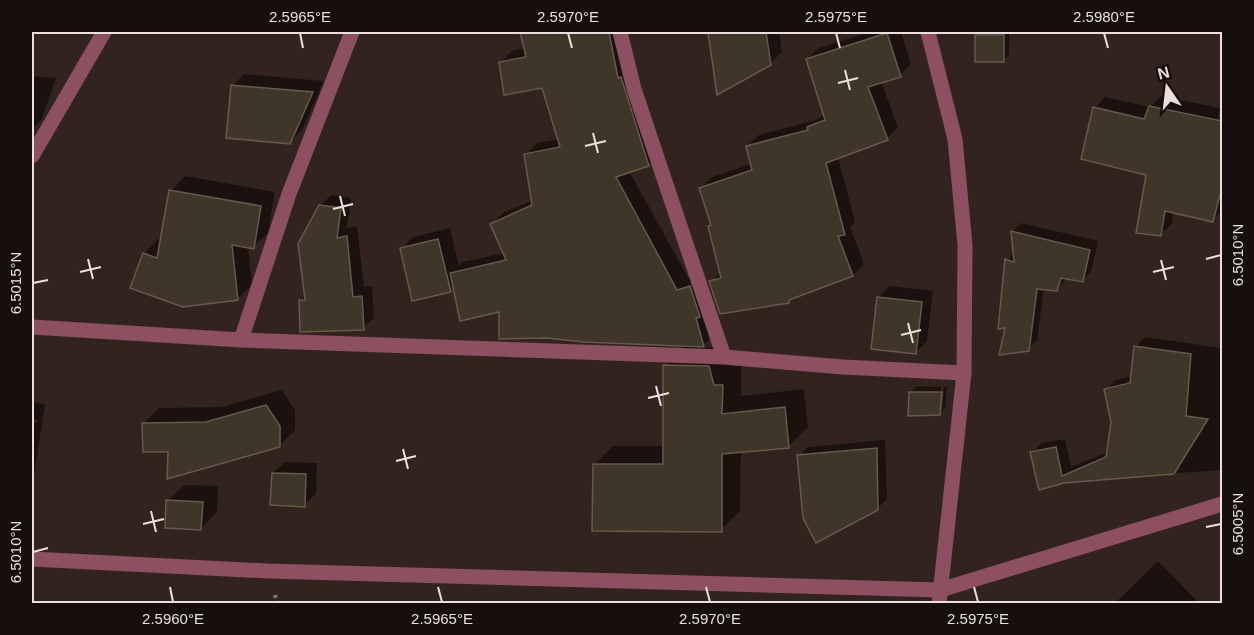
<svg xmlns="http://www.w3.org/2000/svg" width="1254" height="635" viewBox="0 0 1254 635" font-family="Helvetica,sans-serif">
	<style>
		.shadow { fill: #0007 }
		.building { fill: #403529; stroke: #66594d; stroke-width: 1.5 }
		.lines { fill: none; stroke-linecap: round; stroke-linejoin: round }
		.path { stroke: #8a7c79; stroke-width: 4; stroke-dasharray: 3 3; stroke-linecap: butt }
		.minor { stroke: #8c5060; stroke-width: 15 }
		.ticks { fill: none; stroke: #eadfdc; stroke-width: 2 }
		.neatline { fill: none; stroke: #eadfdc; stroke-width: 2 }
		.ticks-label { font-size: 15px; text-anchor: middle; fill: #eadfdc }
	</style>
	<rect width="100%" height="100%" fill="#33231f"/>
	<g class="shadow">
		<path d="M32,32h10l-10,4z"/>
		<path d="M521,32h101l38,121 -11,11 -20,7 60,108 12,-3 13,58 -13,13 27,1 5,18h8v30l63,-7 4,38 -19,19 -48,5 -1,60 -19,19 -127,-65 19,-19h51l1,-81 21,-21 -185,-34 -47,-24 -4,5 -48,-43 11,-11 37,-9 9,38 4,-4 41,-9 -12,-29 11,-11 30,-13 -7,-46 11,-11 22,-4 -16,-53 -42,-24 11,-11 13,-3z"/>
		<path d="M709,32h70l3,20 -12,12 -52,29z"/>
		<path d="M870,32h31l10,32 -11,11 -19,6 17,46 -11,11 -49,19 17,65 -5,5 14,37 -11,11 -65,26 -77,-19 10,-11 -9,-47 -12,-36 12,-11 40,-13 -5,-18 12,-11 57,-15 8,-6 -17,-55 12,-11z"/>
		<path d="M981,32h28v23l-5,6 -27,-25z"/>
		<path d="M244,74l80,7 -22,49 -12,12 -58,-56z"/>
		<path d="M32,76l24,2 -14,41 -10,10z"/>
		<path d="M1161,96l59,12 -7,34 9,1v67l-10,10 -39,-9 -1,13 -11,10 -13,-60 -53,-66 10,-11 45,10z"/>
		<path d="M185,176l90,16 -7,41 -15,14 -5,-1 4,39 -15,14 -93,-45 14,-15 4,2 9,-50z"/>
		<path d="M331,195l20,3 -4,30 10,-2 7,61 8,-1 2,32 -11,10 -63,-28 6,-5 14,-89z"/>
		<path d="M1021,223l77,18 -7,31 -9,9 -16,-3 -9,12 -13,-2 -7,52 -9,9 -21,-23v-66l8,-8 -2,-21z"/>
		<path d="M890,286l43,5 -6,50 -12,12 -36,-56z"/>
		<path d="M1145,337l77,11v122l-159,11 -31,-28 9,-10 24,-4 6,28 37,-15 4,-30 -6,-32 9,-10 17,-4 4,-30z"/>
		<path d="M917,386l24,1 -2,23h3l2,-23h3l-2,21 -6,6 -28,-22z"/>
		<path d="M282,390l13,20v20l-16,16 -109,4 -26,-27 15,-15 63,-1z"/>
		<path d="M32,402l13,2 -13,85v-67l5,1v-3l-5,-1z"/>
		<path d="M885,440l2,59 -9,9 -79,-52 9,-9z"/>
		<path d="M285,462l32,1 -1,31 -12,11 -31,-32z"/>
		<path d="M184,485l34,1 -1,26 -16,16 -34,-27z"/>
		<path d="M1158,561l42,43h-86z"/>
	</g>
	<g class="building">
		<path d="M520,32h89l9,46 3,-1 28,89 -33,11 61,113 13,-4 10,31 -4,1 8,29 -121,-5 -36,-4 -48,1v-27l-39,9 -10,-48 56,-13 -16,-36 42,-19 -8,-51 36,-7 -18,-59 -38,7 -5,-33 27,-5z"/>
		<path d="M708,32h58l5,33 -54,30z"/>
		<path d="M887,33l14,44 -33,10 20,53 -62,23 19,72 -7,1 15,40 -64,24v3l-69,11 -11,-33 12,-3 -13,-52 3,-1 -12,-37 53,-18 -6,-24 62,-16 -1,-3 18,-7 -19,-61z"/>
		<rect x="975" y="35" width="29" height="27"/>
		<path d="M231,85l82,7 -23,52 -64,-6z"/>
		<path d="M1149,106l73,15v66l-9,35 -48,-11 -4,25 -25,-3 10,-58 -65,-16 12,-52 51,12z"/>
		<path d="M169,190l92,16 -7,43 -22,-4 6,55 -55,7 -53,-19 13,-35 14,5z"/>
		<path d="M319,205l22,3 -4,30 10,-2 6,61 9,-1 2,34 -64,2 -1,-32h6l-7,-56z"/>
		<path d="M1011,231l79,19 -7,32 -22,-4 -4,13 -20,-2 -8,62 -30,4 6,-27 -7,1 7,-70 9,3z"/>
		<path d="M438,239l13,53 -39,9 -12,-53z"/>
		<path d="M877,297l45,5 -6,52 -45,-5z"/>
		<path d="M1134,346l57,8 -5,62 22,3 -34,55 -110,9 -25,7 -9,-38 26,-5 6,29 44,-19 5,-35 -7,-33 26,-6z"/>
		<path d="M663,365l46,1 5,19h9l-1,29 63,-7 4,41 -67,6v78l-130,-1 1,-67h70z"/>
		<path d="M909,392h33l-2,23 -32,1z"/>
		<path d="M266,405l14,21v21l-113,32 1,-27h-25l-1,-29 64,-1z"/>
		<path d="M877,448l1,62 -62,33 -13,-25 -6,-63z"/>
		<path d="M272,473l34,1 -1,33 -35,-2z"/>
		<path d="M166,500l37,2 -2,28 -36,-2z"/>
	</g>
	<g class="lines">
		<path class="path" d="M275,595l2,9"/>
		<g class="minor">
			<path d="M620,32l14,57 90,268"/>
			<path d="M928,32l27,107 10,106 -1,128 -25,231"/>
			<path d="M32,156l72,-124"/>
			<path d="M32,327l209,13 483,17 119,10 121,6"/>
			<path d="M241,340l48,-146 63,-162"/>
			<path d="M32,559l236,12 672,19 282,-86"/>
		</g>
	</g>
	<path class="ticks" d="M300,33l3,15M568,33l4,15M836,33l4,15M1104,33l4,15M845,70l5,20M838,83l20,-5M593,133l5,20M585,146l21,-5M340,196l5,20M333,209l20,-5M88,259l5,20M1206,259l15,-4M1161,260l5,20M80,272l21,-5M1153,272l21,-5M33,283l15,-3M908,323l5,20M901,335l20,-5M656,386l5,20M648,398l21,-5M403,449l5,20M396,461l20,-5M151,511l5,21M143,524l21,-5M1206,527l15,-3M33,552l15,-4M170,587l3,15M438,587l4,15M706,587l4,15M974,587l4,15"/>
	<rect width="1254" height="635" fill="none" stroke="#160f0d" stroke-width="66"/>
	<g transform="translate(1167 87) rotate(346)" stroke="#160f0d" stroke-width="4.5" paint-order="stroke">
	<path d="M0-4.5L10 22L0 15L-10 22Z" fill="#eadfdc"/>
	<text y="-9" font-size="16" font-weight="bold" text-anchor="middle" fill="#eadfdc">N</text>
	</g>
	<rect x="33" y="33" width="1188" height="569" class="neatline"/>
	<g class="ticks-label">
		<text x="300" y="22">2.5965°E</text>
		<text x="568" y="22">2.5970°E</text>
		<text x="836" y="22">2.5975°E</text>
		<text x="1104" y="22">2.5980°E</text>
		<text transform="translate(1238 255) rotate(-90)" y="5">6.5010°N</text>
		<text transform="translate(16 283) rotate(-90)" y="5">6.5015°N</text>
		<text transform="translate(1238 524) rotate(-90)" y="5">6.5005°N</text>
		<text transform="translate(16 552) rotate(-90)" y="5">6.5010°N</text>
		<text x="173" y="624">2.5960°E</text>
		<text x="442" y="624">2.5965°E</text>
		<text x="710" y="624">2.5970°E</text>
		<text x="978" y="624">2.5975°E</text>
	</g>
</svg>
